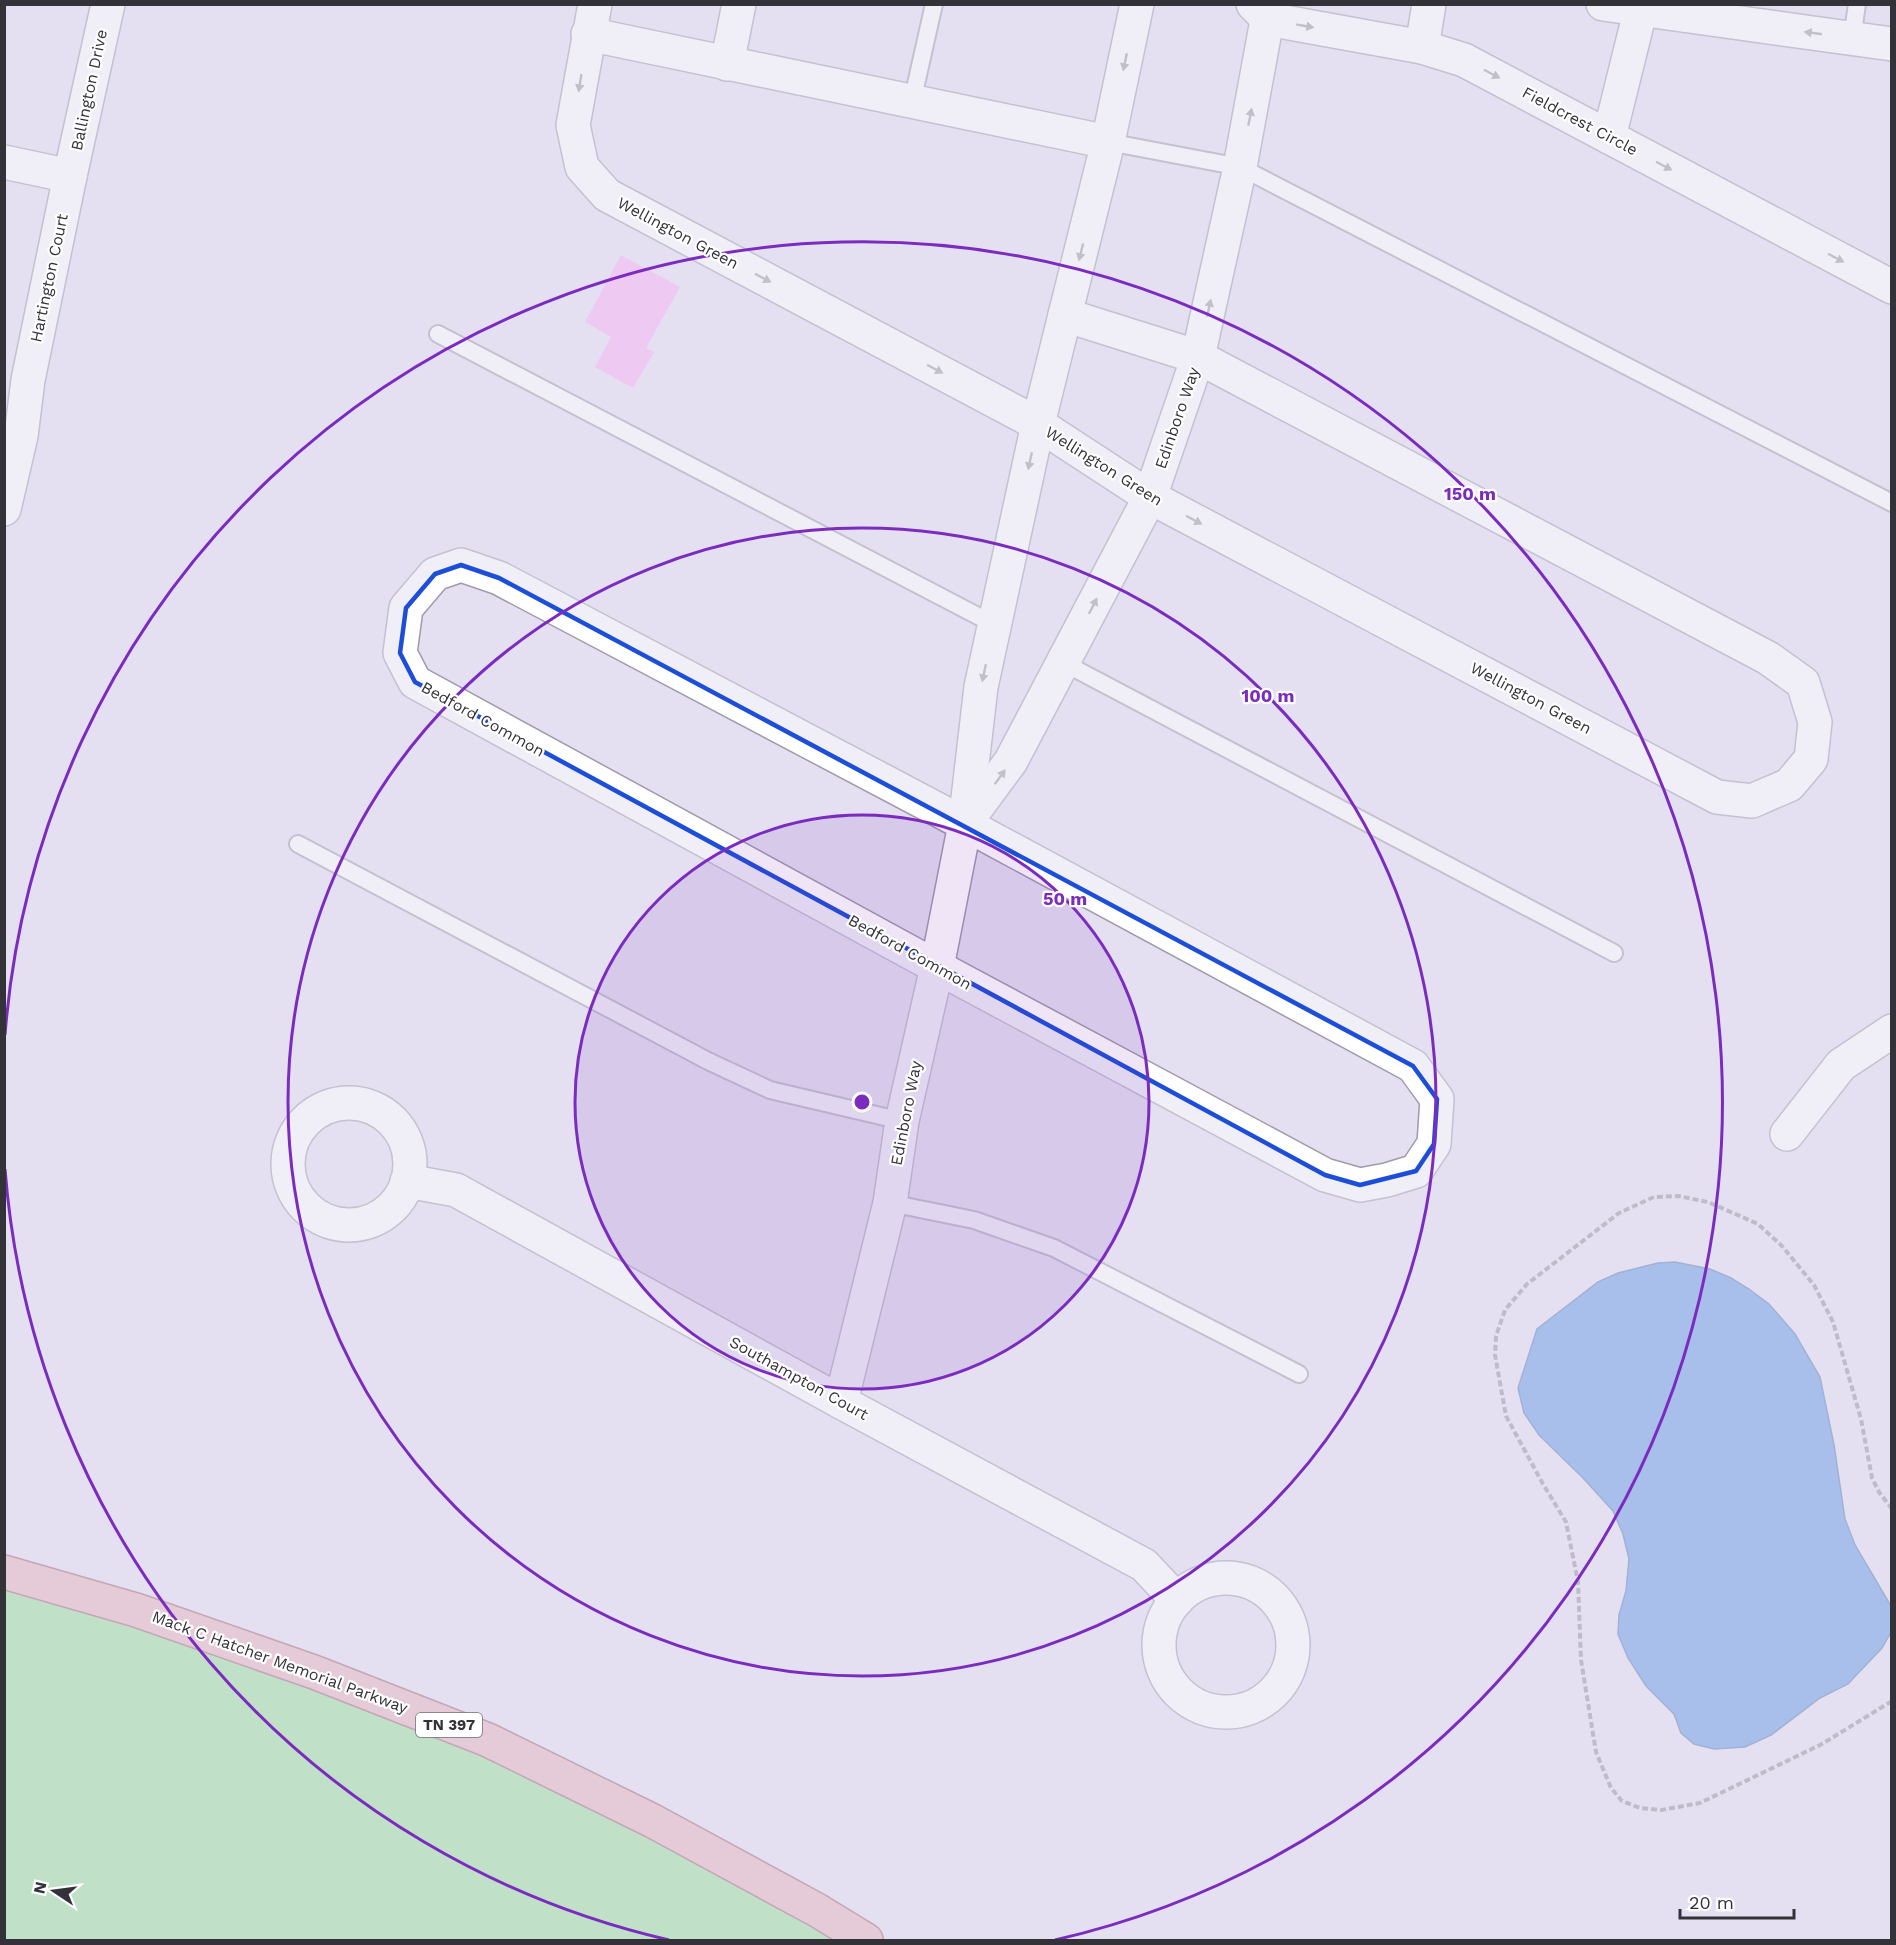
<svg xmlns="http://www.w3.org/2000/svg" width="1896" height="1945" viewBox="0 0 1896 1945" font-family="'Work Sans',sans-serif">
	<style>
		.green { fill: #95df96 }
		.water { fill: #6197e4; stroke: #5479b1; stroke-width: 1.5 }
		.building { fill: #faadf4 }
		.lines { fill: none; stroke-linecap: round; stroke-linejoin: round }
		.service-casing { stroke: #9f9bab; stroke-width: 20 }
		.minor-casing { stroke: #9f9bab; stroke-width: 36 }
		.primary-casing { stroke: #9d6170; stroke-width: 36 }
		.path { stroke: #93909c; stroke-width: 4; stroke-dasharray: 6 3; stroke-linecap: butt }
		.service { stroke: #fff; stroke-width: 16 }
		.minor { stroke: #fff; stroke-width: 33 }
		.primary { stroke: #e6b0bb; stroke-width: 33 }
		.oneway { fill: #9a989c }
		.marked { fill: none; stroke: #1d4ed8; stroke-width: 4.5; stroke-linejoin: round }
		.ring { fill: none; stroke: #7b2cbf; stroke-width: 3 }
		.labels { text-anchor: middle; dominant-baseline: central; stroke-width: 4.5; stroke-linejoin: round; paint-order: stroke }
		.shield { fill: #fff; stroke: #717074; stroke-width: 1.5 }
		.shield-label { font-size: 15px; font-weight: bold; fill: #343239 }
		.street-label { font-size: 16px; fill: #343239; stroke: #fff }
		.centre { fill: #7b2cbf; stroke: #fff; stroke-width: 3 }
		.ring-label { font-size: 18px; text-anchor: middle; font-weight: bold; fill: #7b2cbf; stroke: #fff; stroke-width: 4.5; stroke-linejoin: round; paint-order: stroke }
	</style>
	<rect width="100%" height="100%" fill="#e4e0f1"/>
	<path class="green" d="M4,1572l484,168 378,200h-861z"/>
	<path class="water" d="M1675,1262l35,7 21,9 18,11 20,15 26,30 25,43 14,68 11,74 10,26 36,61v26l-9,16 -34,36 -28,14 -49,37 -26,12 -31,2 -20,-5 -13,-11 -7,-19 -28,-28 -18,-28 -10,-24 1,-19 7,-24 3,-32 -6,-25 -10,-23 -30,-33 -44,-43 -15,-22 -6,-25 19,-59 61,-47 20,-9 40,-10z"/>
	<path class="building" d="M621,255l59,32 -34,61 8,4 -21,36 -38,-21 16,-30 -26,-15z"/>
	<g class="lines">
		<defs>
			<g id="service">
				<path d="M1852,38l5,-34"/>
				<path d="M912,102l22,-98"/>
				<path d="M1108,142l132,25 652,336"/>
				<path d="M438,334l557,291"/>
				<path d="M1064,663l550,290"/>
				<path d="M298,844l410,217 62,29 132,31"/>
				<path d="M890,1203l84,17 80,28 245,126"/>
			</g>
			<g id="minor">
				<path d="M595,4l-22,121 9,42 25,28 431,229 112,73 567,300 35,4 37,-16 22,-26 4,-37 -12,-39 -35,-25 -570,-301 -133,-42"/>
				<path d="M1253,4l15,15 154,28 42,13 428,227"/>
				<path d="M1603,4l289,40"/>
				<path d="M588,34l520,108"/>
				<path d="M1422,47l7,-43"/>
				<path d="M727,64l12,-60"/>
				<path d="M1609,137l33,-133"/>
				<path d="M4,162l66,14"/>
				<path d="M4,509l17,-73 7,-56 42,-204 38,-172"/>
				<path d="M461,565l38,13 466,246 448,242 24,33 -3,45 -18,27 -29,9 -27,5 -35,-10 -388,-208 -522,-285 -15,-29 6,-45 29,-34z"/>
				<path d="M966,822l45,-61 139,-264 48,-140 42,-190 30,-163"/>
				<circle cx="349" cy="1164" r="61"/>
				<path d="M1787,1134l54,-69 51,-34"/>
				<path d="M407,1181l49,9 385,212 303,163 33,35"/>
				<path d="M841,1402l49,-199 12,-82 35,-154 28,-143 16,-137 57,-263 70,-282 29,-138"/>
				<circle cx="1226" cy="1645" r="67"/>
			</g>
			<path id="primary" d="M4,1572l132,38 178,62 174,68 165,81 164,89 49,30"/>
		</defs>
		<use href="#service" class="service-casing"/>
		<use href="#minor" class="minor-casing"/>
		<use href="#primary" class="primary-casing"/>
		<path class="path" d="M1892,1509l-13,-17 -7,-14 -11,-59 -28,-97 -19,-37 -32,-39 -24,-22 -50,-22 -30,-6 -24,1 -35,16 -92,71 -22,26 -9,26 -1,19 11,61 37,68 23,38 12,60 3,78 15,92 15,36 11,13 18,7 21,2 39,-7 122,-59 70,-43"/>
		<use href="#service" class="service"/>
		<use href="#minor" class="minor"/>
		<use href="#primary" class="primary"/>
	</g>
	<defs><path id="oneway-solid" d="M-6-.8H1V-3.2L6.5 0L1 3.2V.8H-6Z" transform="scale(1.5)"/></defs>
	<g class="oneway">
		<use href="#oneway-solid" transform="translate(1305 26) rotate(10)"/>
		<use href="#oneway-solid" transform="translate(1813 33) rotate(-172)"/>
		<use href="#oneway-solid" transform="translate(1125 62) rotate(102)"/>
		<use href="#oneway-solid" transform="translate(1492 74) rotate(28)"/>
		<use href="#oneway-solid" transform="translate(580 83) rotate(99)"/>
		<use href="#oneway-solid" transform="translate(1250 117) rotate(-79)"/>
		<use href="#oneway-solid" transform="translate(1664 166) rotate(28)"/>
		<use href="#oneway-solid" transform="translate(1081 252) rotate(104)"/>
		<use href="#oneway-solid" transform="translate(1836 258) rotate(28)"/>
		<use href="#oneway-solid" transform="translate(763 278) rotate(28)"/>
		<use href="#oneway-solid" transform="translate(1209 308) rotate(-78)"/>
		<use href="#oneway-solid" transform="translate(935 369) rotate(28)"/>
		<use href="#oneway-solid" transform="translate(1030 461) rotate(102)"/>
		<use href="#oneway-solid" transform="translate(1194 520) rotate(28)"/>
		<use href="#oneway-solid" transform="translate(1093 606) rotate(-63)"/>
		<use href="#oneway-solid" transform="translate(984 673) rotate(102)"/>
		<use href="#oneway-solid" transform="translate(1000 777) rotate(-54)"/>
	</g>
	<path d="M0 0H1896V1945H0ZM461,565l38,13 914,488 24,33 -3,45 -18,27 -56,14 -35,-10 -910,-493 -15,-29 6,-45 29,-34z" fill="#e4e0f1" fill-opacity=".55" fill-rule="evenodd"/>
	<path class="marked" d="M461,565l38,13 914,488 24,33 -3,45 -18,27 -56,14 -35,-10 -910,-493 -15,-29 6,-45 29,-34z"/>
	<circle cx="862" cy="1102" r="287" fill="#7b2cbf" fill-opacity=".12"/>
	<g class="ring">
		<circle cx="862" cy="1102" r="287"/>
		<circle cx="862" cy="1102" r="574"/>
		<path d="M669 1940A860 860 0 0 1 5 1169M5 1035A860 860 0 1 1 1055 1940"/>
	</g>
	<g class="labels">
		<rect class="shield" x="416" y="1713" width="66" height="24" rx="4.5"/>
		<g class="shield-label">
			<text x="449" y="1725">TN 397</text>
		</g>
		<g class="street-label">
			<text transform="translate(89 90) rotate(-78)">Ballington Drive</text>
			<text transform="translate(1580 121) rotate(28)">Fieldcrest Circle</text>
			<text transform="translate(678 233) rotate(28)">Wellington Green</text>
			<text transform="translate(49 278) rotate(-78)">Hartington Court</text>
			<text transform="translate(1177 418) rotate(-71)">Edinboro Way</text>
			<text transform="translate(1104 466) rotate(32)">Wellington Green</text>
			<text transform="translate(1531 698) rotate(28)">Wellington Green</text>
			<text transform="translate(483 719) rotate(29)">Bedford Common</text>
			<text transform="translate(910 952) rotate(29)">Bedford Common</text>
			<text transform="translate(906 1113) rotate(-79)">Edinboro Way</text>
			<text transform="translate(799 1378) rotate(29)">Southampton Court</text>
			<text transform="translate(280 1662) rotate(20)">Mack C Hatcher Memorial Parkway</text>
		</g>
	</g>
	<circle cx="862" cy="1102" r="9" class="centre"/>
	<g class="ring-label">
		<text x="1470" y="500">150 m</text>
		<text x="1268" y="702">100 m</text>
		<text x="1065" y="905">50 m</text>
	</g>
	<rect width="1896" height="1945" fill="none" stroke="#343239" stroke-width="12"/>
	<g transform="translate(54 1891) rotate(283)" stroke="#ffffff" stroke-width="4.5" paint-order="stroke">
	<path d="M0-4.5L10 22L0 15L-10 22Z" fill="#343239"/>
	<text y="-9" font-size="16" font-weight="bold" text-anchor="middle" fill="#343239">N</text>
	</g>
	<path d="M1680 1909v9h114v-9" fill="none" stroke="#343239" stroke-width="3"/>
	<text x="1689" y="1909" font-size="18" fill="#343239" stroke="#ffffff" stroke-width="4.5" paint-order="stroke">20 m</text>
</svg>
